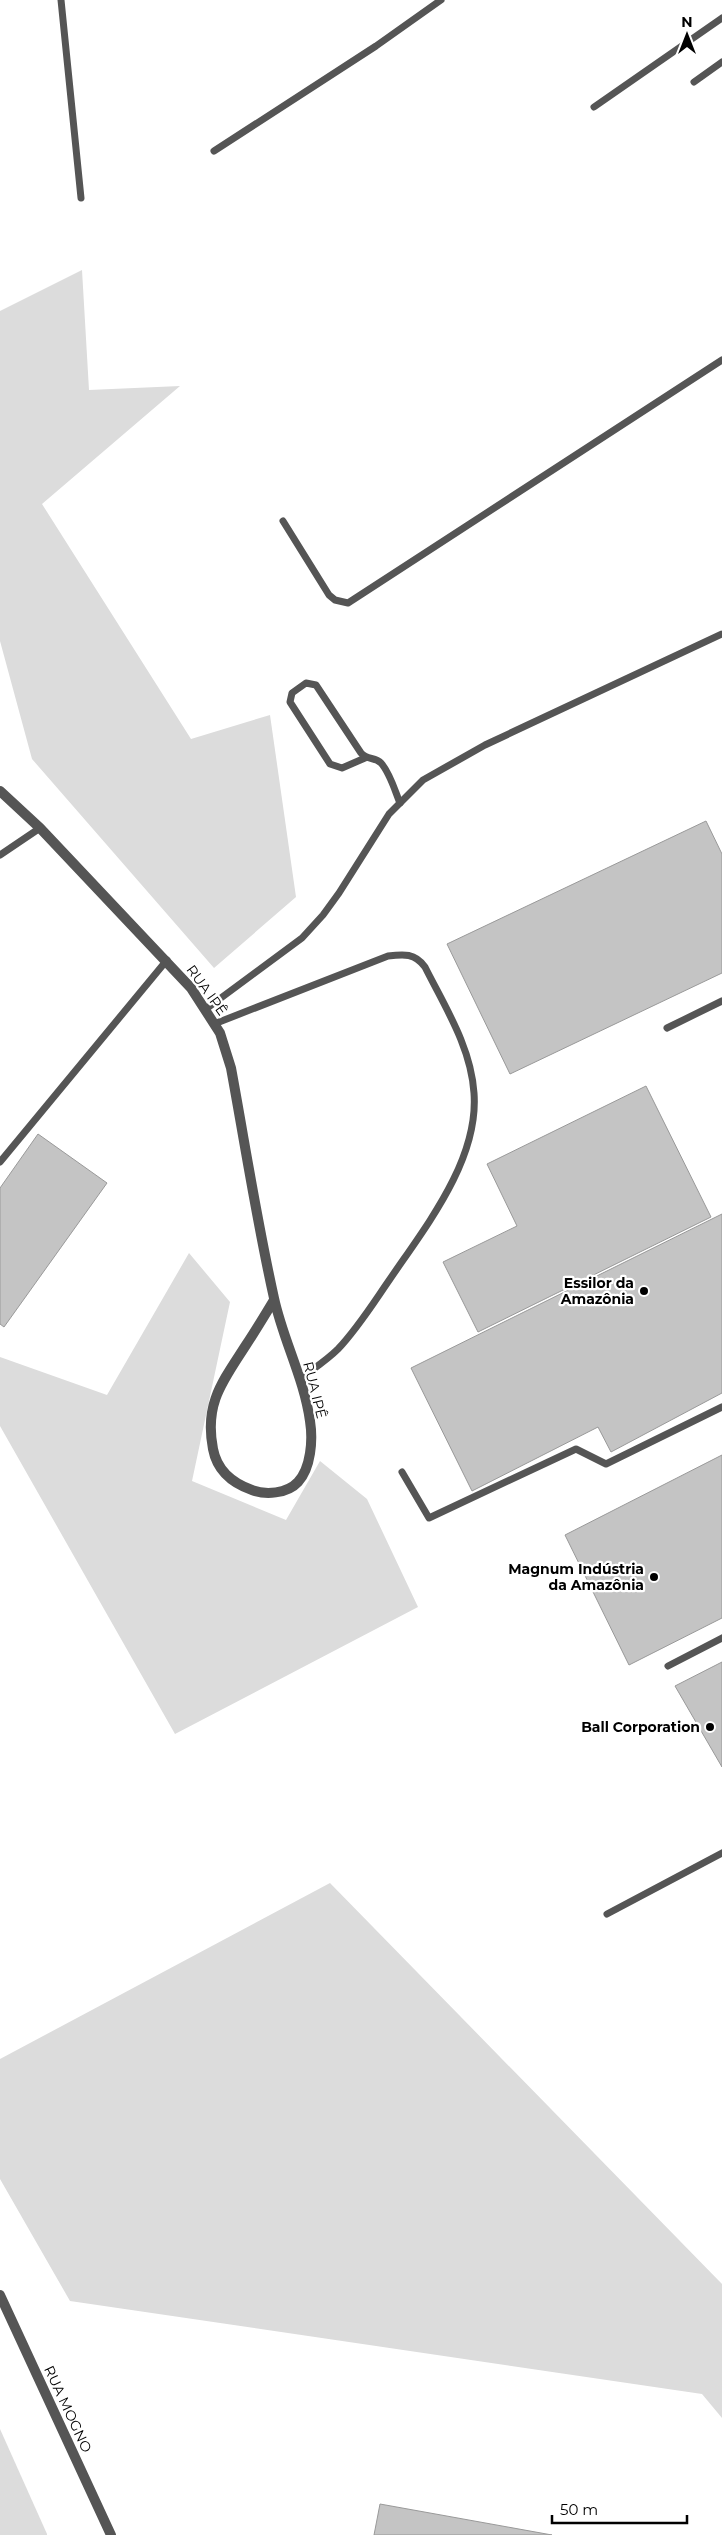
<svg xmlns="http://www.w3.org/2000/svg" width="722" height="2535" viewBox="0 0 722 2535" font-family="Montserrat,sans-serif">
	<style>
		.green { fill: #dcdcdc }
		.building { fill: #c4c4c4; stroke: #999 }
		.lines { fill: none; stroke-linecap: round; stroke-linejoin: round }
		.service { stroke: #555; stroke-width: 7 }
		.minor { stroke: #555; stroke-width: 10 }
		.poi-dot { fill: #000; stroke: #fff; stroke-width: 2 }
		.labels { text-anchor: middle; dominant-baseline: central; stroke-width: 4.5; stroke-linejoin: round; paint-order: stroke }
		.street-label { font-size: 14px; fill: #000; stroke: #fff }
		.poi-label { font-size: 14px; font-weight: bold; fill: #000; stroke: #fff; text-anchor: end }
	</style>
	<rect width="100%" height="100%" fill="#fff"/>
	<g class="green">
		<path d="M82,270l7,120 91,-4 -138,118 149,235 79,-24 26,182 -82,71 -182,-209 -32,-118v-330z"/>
		<path d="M189,1253l41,49 -38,179 94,39 34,-59 47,38 51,108 -243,127 -175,-308v-69l107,38z"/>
		<path d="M330,1883l392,401v134l-20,-24 -632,-93 -70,-122v-120z"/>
		<path d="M0,2429l47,105v1h-47z"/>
	</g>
	<g class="building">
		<path d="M706,821l16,33v119l-212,101 -63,-130z"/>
		<path d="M646,1086l65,131 -233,115 -35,-70 74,-36 -30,-62z"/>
		<path d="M38,1134l69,49 -103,144 -4,-3v-136z"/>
		<path d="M722,1214v179l-111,59 -13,-25 -126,64 -61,-123z"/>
		<path d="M722,1455v163l-93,47 -64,-130z"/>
		<path d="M722,1662v105l-47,-81z"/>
		<path d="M380,2504l172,31h-178z"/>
	</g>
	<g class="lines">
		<g class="service">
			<path d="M61,0l20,198"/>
			<path d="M694,82l28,-20"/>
			<path d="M594,107l128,-89"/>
			<path d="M214,151l162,-105 65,-46"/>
			<path d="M283,521l46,74 6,5 13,3 374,-243"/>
			<path d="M365,758l-23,10 -12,-4 -40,-62 2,-9 14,-10 10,2 45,68c6,7 14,4 20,10 9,10 14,28 19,40"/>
			<path d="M0,855l40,-27"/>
			<path d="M206,1009l96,-71 21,-23 16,-22 50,-79 34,-34 62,-35 237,-111"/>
			<path d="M214,1024l174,-68c16,-2 27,-3 37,11 20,40 46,80 49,126 5,67 -48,133 -84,186 -16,23 -32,49 -52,70 -11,11 -25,20 -38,30"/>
			<path d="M667,1028l55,-27"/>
			<path d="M0,1162l167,-202"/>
			<path d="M402,1472l27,46 147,-69 30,15 116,-57"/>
			<path d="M668,1666l54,-28"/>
			<path d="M607,1914l115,-61"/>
		</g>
		<g class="minor">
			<path d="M0,791l40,37 151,160 29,45 11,35c14,76 26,154 43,230 9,42 30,80 36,123 3,19 1,47 -12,61 -11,12 -33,13 -46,8 -20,-7 -35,-20 -39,-41 -9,-46 10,-68 33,-104 10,-15 19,-30 28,-45"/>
			<path d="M0,2295l111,240"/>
		</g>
	</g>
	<g class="poi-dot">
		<circle cx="644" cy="1291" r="5"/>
		<circle cx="654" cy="1577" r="5"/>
		<circle cx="710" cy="1727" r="5"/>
	</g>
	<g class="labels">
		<g class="street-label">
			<text transform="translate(207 990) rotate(54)">RUA IPÊ</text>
			<text transform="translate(315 1390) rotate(76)">RUA IPÊ</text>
			<text transform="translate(68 2409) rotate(65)">RUA MOGNO</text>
		</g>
		<g class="poi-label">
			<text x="634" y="1283">Essilor da<tspan x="634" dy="16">Amazônia</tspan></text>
			<text x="644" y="1569">Magnum Indústria<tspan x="644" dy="16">da Amazônia</tspan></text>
			<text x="700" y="1727">Ball Corporation</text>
		</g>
	</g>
	<g transform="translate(687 35)" stroke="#ffffff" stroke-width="4" paint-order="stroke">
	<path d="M0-4L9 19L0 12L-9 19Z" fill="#000000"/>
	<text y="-8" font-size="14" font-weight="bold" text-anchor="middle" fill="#000000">N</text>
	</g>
	<path d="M552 2515v8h135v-8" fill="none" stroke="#000000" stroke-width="2.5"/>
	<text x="560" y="2515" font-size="15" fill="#000000" stroke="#ffffff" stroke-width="4" paint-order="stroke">50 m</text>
</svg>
